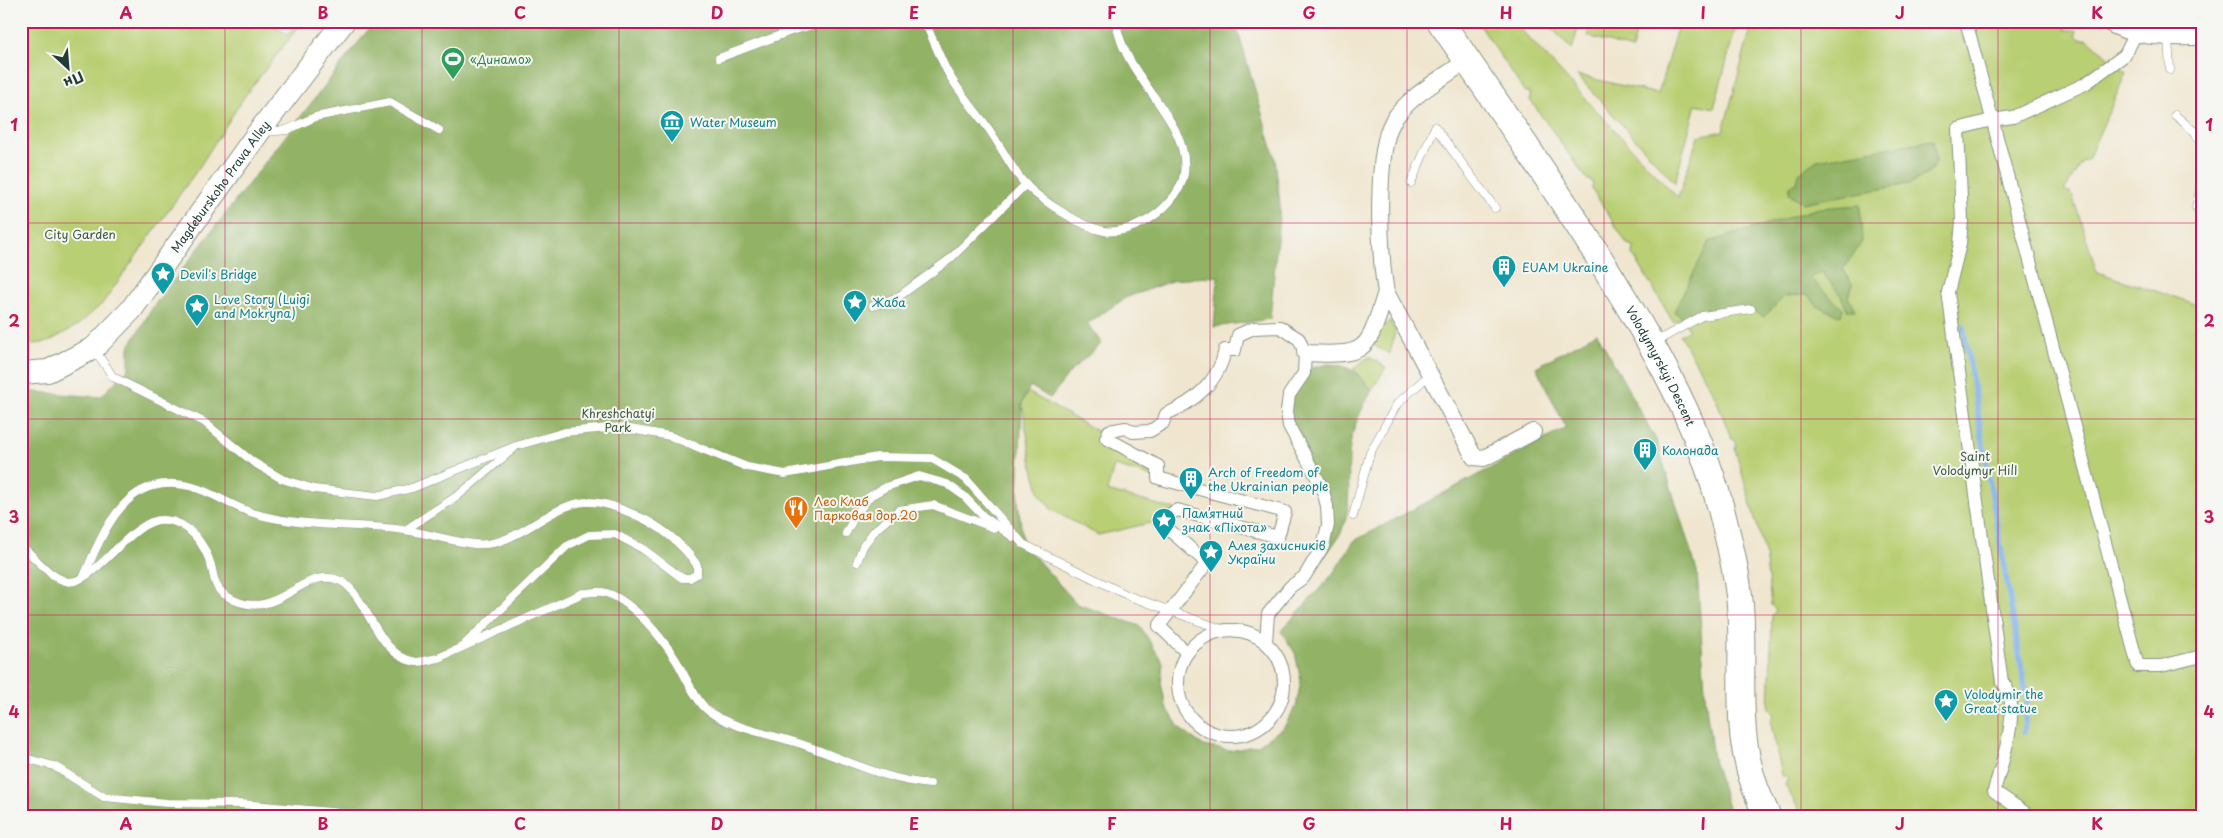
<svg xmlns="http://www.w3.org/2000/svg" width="2223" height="838" viewBox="0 0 2223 838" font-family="'Playpen Sans',sans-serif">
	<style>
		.green { fill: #b9cf73; stroke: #6c8654 }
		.forest { fill: #92b265; stroke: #58784c }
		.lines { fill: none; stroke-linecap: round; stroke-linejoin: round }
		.stream { stroke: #7eb0ea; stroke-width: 5.5 }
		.service-casing { stroke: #889282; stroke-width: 9 }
		.pedestrian-casing { stroke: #889282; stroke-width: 14 }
		.minor-casing { stroke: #889282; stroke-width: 18 }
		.secondary-casing { stroke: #889282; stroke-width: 24 }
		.primary-casing { stroke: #889282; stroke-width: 28 }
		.service { stroke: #fff; stroke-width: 8 }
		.pedestrian { stroke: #fff; stroke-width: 12 }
		.minor { stroke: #fff; stroke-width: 16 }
		.secondary { stroke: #fff; stroke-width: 22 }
		.primary { stroke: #fff; stroke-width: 26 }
		.grid { fill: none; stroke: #c2185b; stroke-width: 1; stroke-opacity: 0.55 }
		.labels { text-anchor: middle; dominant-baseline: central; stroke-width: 4; stroke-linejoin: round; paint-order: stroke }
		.leisure-label { font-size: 12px; fill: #27864d; stroke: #f6f6f2; text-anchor: start }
		.culture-label { font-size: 12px; fill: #0d838f; stroke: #f6f6f2; text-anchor: start }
		.street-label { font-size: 12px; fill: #1f3d34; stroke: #f6f6f2 }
		.park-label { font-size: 12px; fill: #3e5a41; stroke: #f6f6f2 }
		.food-label { font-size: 12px; fill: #c56008; stroke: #f6f6f2; text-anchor: start }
		.neatline { fill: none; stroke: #c2185b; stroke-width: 2 }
		.grid-label { font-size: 16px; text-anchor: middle; font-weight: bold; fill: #c2185b }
	</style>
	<rect width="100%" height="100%" fill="#f6f6f2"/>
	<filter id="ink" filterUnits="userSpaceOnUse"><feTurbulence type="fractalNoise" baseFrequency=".02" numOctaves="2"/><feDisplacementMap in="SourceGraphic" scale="10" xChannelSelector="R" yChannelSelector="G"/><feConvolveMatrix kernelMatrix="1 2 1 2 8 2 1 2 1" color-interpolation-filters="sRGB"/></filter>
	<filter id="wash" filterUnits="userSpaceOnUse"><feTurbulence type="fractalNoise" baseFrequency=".0096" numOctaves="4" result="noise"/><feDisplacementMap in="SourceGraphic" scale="20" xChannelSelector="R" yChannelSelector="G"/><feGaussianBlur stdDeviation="1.12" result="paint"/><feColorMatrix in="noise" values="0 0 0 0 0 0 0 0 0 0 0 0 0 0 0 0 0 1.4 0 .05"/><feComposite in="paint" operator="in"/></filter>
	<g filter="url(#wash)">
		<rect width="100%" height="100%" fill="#f0e6cf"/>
		<g class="green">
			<path d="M21,21h247l20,14 10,-14h5l-59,76 -44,69 -98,138 -24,21 -30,17 -27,4z"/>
			<path d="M1477,21h36l165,177 20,-62 25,-5 30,-110h296l5,4 8,-4 4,9h11l-1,5 4,4h8l38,34 -38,86 -6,3 -18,29 8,3 25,78 105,34v511h-399l-18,-32 3,-7 -6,-3 -12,-55 4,-5 -5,-6 3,-93 4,-6 -5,-5 -6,-52 -30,-104 2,-7 -6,-4 -16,-42 -35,-61 9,-5 -7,-12 -9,4 -40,-68 1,-8 -7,-2 -35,-55 1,-7 -6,-3 -57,-79v-7l-6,-2z"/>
			<path d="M1545,21h35l-8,29z"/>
			<path d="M1592,21h47l-7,28 -44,-13z"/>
			<path d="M1679,21h34l23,6 -22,81 -18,-4 -21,79 -98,-108 81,19z"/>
			<path d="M1390,322l5,9 -5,23 -17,-9 9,-18z"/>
			<path d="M1369,357l17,10 -14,23 -19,-21z"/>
			<path d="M1026,391l132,75v12l-44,-12 -7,25 70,19 -18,11 -61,14 -46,-25 -12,-16 -8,-29 -10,-62z"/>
		</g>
		<g class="forest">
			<path d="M375,21h863v11l37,126 5,47 -10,114 -56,8 4,-51 -44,4 -49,18 -38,26 15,19 -30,27 -22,28 -20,-12 -8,17 -4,97 5,44 54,60 63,22 23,37 -2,20 5,23 14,23 24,17 26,5 28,-6 26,-18 12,-21 5,-25 -6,-28 -14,-22 51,-56 22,-34 212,-113 -30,-61 61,-34 59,107 41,131 9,134 7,54 18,58h-1710v-426l79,6 29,-28v-22l24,-40z"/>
			<path d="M1933,140l3,23 -8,11 -19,10 -107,19 -13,-10 1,-7 7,-3 2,-10 18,-13z"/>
			<path d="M1860,205l2,37 -19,27 10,16 -5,12 7,13h-8l-6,-14 -19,-24 -12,6 33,31 -2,7 -24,-10 -9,-11 -23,1 -21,21 -13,-8 -69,8 -8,-5 35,-70 110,-34z"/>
			<path d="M1328,364c22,1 31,10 44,26 -8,15 -16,30 -20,46 -8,30 3,67 -11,96 -6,12 -14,21 -23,31l9,-57 -38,-80v-31l15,-22 9,-5z"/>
		</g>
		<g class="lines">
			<path class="stream" d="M1963,326l64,374 -3,32"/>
		</g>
	</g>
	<g filter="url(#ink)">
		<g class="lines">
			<defs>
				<g id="service">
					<path d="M924,21c9,17 15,35 24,52 11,19 27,37 40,55 13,18 23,41 38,57 16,16 56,42 78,46 13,2 29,-3 40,-9 17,-9 37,-28 40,-48 7,-56 -61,-95 -68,-153"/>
					<path d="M2168,37l2,33"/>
					<path d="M719,58l72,-27 37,-10"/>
					<path d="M2175,115l20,17 7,13"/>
					<path d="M265,132l22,-2 28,-13 75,-15 49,28"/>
					<path d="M1411,183l24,-56 60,81"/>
					<path d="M2202,183l-6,24 6,2"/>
					<path d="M873,306l25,-9 52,-38 76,-75"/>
					<path d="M1655,342l47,-26 49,-7"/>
					<path d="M95,350l18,27 91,45 49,40 29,17 32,10 63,7 35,-8 104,-42 49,-14 54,-5 51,9 77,31 38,7 92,-17 54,1 35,21 57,65 106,52 95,34"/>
					<path d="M1353,516l17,-63 27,-49 32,-29"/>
					<path d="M405,530l55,-36 53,-45"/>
					<path d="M846,533l9,-17 15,-20 16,-9 33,-11 28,8 17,12 19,20 30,21"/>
					<path d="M21,546c15,11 26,29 44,35 28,9 66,-65 100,-61 24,2 39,23 46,45 3,11 3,23 14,30 52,34 75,-32 116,-14 7,3 14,13 18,19 14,21 28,59 57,62 7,0 16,-3 22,-4l145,-65c6,0 14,-2 19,-1 28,5 60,46 74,68 10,17 16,34 29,48 19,19 74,28 99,37 43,15 81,35 126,39"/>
					<path d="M857,562l6,-16 12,-16 24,-20 34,-5 61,23"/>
					<path d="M84,576c13,-31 32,-80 69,-90 41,-10 66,16 100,27 48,15 102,10 151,17 23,3 46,11 70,14 42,5 74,-40 112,-42 16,-1 33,6 47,12 25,10 49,29 64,51v9l-7,4h-8l-39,-29 -28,-15 -26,1 -22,11 -101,97"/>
					<path d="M21,757l33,9 50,31 63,6 74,1 145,13"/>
				</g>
				<g id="pedestrian">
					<path d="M1966,21l172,645h23l41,-10"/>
					<path d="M1280,327l19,12 6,14 -1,20 -15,22 -2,16 2,15 33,61 5,19 1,19 -5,21 -19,31 -14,10 -22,27 -2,28c-27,-19 -58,-15 -79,11l-28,-27 48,-63 -48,-42 18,-11 101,27 7,-25 -127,-34v-12l-52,-28 3,-7 17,-3 7,4 17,-1 13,-8 3,-9c29,-12 53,-33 59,-64h10l3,-15 16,-7z"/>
					<circle cx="1231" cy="683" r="53"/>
					<path d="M2031,817l-37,-26c7,-26 30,-88 8,-109l-54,-390 12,-48 2,-24 -4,-91 33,-9 22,-3 72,-33 40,-29 11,-22"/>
				</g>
				<g id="minor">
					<path d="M2106,21c28,19 64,16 96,16"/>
					<path d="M1467,60c-23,18 -58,35 -74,61 -18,30 -14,135 -7,171l88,165 10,1 49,-26"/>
					<path d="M1305,353c64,3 62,-1 81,-61"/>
				</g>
				<g id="secondary">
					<path id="s1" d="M21,373l27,-2 46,-23 37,-38 127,-177 86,-112"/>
				</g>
				<g id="primary">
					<path id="s2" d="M1440,21c52,75 104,150 153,227 51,81 104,168 128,261 8,32 16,63 19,96 6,77 -11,138 28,212"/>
				</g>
			</defs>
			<use href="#service" class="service-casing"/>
			<use href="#pedestrian" class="pedestrian-casing"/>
			<use href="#minor" class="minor-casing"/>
			<use href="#secondary" class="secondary-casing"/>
			<use href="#primary" class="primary-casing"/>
			<use href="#service" class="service"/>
			<use href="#pedestrian" class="pedestrian"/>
			<use href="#minor" class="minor"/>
			<use href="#secondary" class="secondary"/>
			<use href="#primary" class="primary"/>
		</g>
	</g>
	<path class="grid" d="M225,21v796M422,21v796M619,21v796M816,21v796M1013,21v796M1210,21v796M1407,21v796M1604,21v796M1801,21v796M1998,21v796M21,223h2181M21,419h2181M21,615h2181"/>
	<defs>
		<symbol id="stadium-pin" viewBox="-11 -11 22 30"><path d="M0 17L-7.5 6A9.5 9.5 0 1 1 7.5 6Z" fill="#2e9e5b" stroke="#f6f6f2"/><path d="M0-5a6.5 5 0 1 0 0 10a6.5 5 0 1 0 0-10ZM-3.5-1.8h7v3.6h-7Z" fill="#fff"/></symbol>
		<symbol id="museum-pin" viewBox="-11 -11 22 30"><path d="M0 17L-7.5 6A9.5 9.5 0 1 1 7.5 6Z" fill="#0f9aa8" stroke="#f6f6f2"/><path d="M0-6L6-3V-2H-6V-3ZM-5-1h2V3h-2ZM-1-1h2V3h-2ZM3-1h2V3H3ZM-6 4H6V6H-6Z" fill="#fff"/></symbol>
		<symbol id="building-pin" viewBox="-11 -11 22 30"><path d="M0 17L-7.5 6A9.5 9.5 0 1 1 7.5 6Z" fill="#0f9aa8" stroke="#f6f6f2"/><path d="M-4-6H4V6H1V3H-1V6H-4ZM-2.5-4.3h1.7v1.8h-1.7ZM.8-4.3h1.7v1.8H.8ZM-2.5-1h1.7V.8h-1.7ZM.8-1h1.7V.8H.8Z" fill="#fff"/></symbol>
		<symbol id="sight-pin" viewBox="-11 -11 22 30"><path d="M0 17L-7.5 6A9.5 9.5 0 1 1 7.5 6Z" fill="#0f9aa8" stroke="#f6f6f2"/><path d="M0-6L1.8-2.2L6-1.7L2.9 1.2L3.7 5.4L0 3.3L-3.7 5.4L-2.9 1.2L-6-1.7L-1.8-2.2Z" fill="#fff"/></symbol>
		<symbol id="restaurant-pin" viewBox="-11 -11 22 30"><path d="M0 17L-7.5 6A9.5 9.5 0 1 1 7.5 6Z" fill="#e8710a" stroke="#f6f6f2"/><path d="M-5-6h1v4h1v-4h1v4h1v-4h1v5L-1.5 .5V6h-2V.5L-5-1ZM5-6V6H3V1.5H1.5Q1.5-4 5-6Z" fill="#fff"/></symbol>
	</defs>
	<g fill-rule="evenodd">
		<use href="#stadium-pin" x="439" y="45" width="28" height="38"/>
		<use href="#museum-pin" x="658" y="108" width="28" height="38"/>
		<use href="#building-pin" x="1490" y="253" width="28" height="38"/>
		<use href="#sight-pin" x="149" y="260" width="28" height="38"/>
		<use href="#sight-pin" x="841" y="288" width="28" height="38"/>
		<use href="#sight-pin" x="183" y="292" width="28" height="38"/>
		<use href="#building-pin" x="1631" y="436" width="28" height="38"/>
		<use href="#building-pin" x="1177" y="465" width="28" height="38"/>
		<use href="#restaurant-pin" x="782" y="494" width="28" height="38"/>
		<use href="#sight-pin" x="1150" y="506" width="28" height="38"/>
		<use href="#sight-pin" x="1197" y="538" width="28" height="38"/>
		<use href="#sight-pin" x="1932" y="687" width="28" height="38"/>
	</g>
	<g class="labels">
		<g class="leisure-label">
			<text x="470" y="59">«Динамо»</text>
		</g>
		<g class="culture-label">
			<text x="690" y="122">Water Museum</text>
			<text x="1522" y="267">EUAM Ukraine</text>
			<text x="180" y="274">Devil's Bridge</text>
			<text x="214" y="299">Love Story (Luigi<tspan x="214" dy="14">and Mokryna)</tspan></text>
			<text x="872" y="302">Жаба</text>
			<text x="1662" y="450">Колонада</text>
			<text x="1208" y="472">Arch of Freedom of<tspan x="1208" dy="14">the Ukrainian people</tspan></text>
			<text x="1182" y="513">Памʼятний<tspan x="1182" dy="14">знак «Піхота»</tspan></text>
			<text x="1228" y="545">Алея захисників<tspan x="1228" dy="14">України</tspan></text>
			<text x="1964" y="694">Volodymir the<tspan x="1964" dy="14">Great statue</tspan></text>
		</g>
		<g class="street-label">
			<text stroke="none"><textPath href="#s1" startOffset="284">Magdeburskoho Prava Alley</textPath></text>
			<text stroke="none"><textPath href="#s2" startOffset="410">Volodymyrskyi Descent</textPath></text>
		</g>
		<g class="park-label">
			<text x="80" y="234">City Garden</text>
			<text x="618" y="413">Khreshchatyi<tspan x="618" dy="14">Park</tspan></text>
			<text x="1975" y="456">Saint<tspan x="1975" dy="14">Volodymyr Hill</tspan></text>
		</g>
		<g class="food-label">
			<text x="814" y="501">Лео Клаб<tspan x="814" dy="14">Парковая дор.20</tspan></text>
		</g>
	</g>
	<rect width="2223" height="838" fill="none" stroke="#f6f6f2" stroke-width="55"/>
	<g transform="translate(68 68) rotate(154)" stroke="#f6f6f2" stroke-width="4" paint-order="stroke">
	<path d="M0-4L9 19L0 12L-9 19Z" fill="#1f3d34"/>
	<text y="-8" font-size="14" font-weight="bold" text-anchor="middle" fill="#1f3d34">Пн</text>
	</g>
	<rect x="28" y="28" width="2168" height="782" class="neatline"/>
	<g class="grid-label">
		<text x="126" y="19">A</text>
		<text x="323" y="19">B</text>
		<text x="520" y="19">C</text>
		<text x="717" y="19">D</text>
		<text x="914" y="19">E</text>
		<text x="1112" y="19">F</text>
		<text x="1309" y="19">G</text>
		<text x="1506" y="19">H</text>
		<text x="1703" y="19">I</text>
		<text x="1900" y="19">J</text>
		<text x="2097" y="19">K</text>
		<text x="14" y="131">1</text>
		<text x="2209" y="131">1</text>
		<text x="14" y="327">2</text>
		<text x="2209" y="327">2</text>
		<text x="14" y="523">3</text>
		<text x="2209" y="523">3</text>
		<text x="14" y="718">4</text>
		<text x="2209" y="718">4</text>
		<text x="126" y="830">A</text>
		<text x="323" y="830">B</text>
		<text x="520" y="830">C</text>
		<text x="717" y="830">D</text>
		<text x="914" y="830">E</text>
		<text x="1112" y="830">F</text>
		<text x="1309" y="830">G</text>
		<text x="1506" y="830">H</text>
		<text x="1703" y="830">I</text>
		<text x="1900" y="830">J</text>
		<text x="2097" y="830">K</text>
	</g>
</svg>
